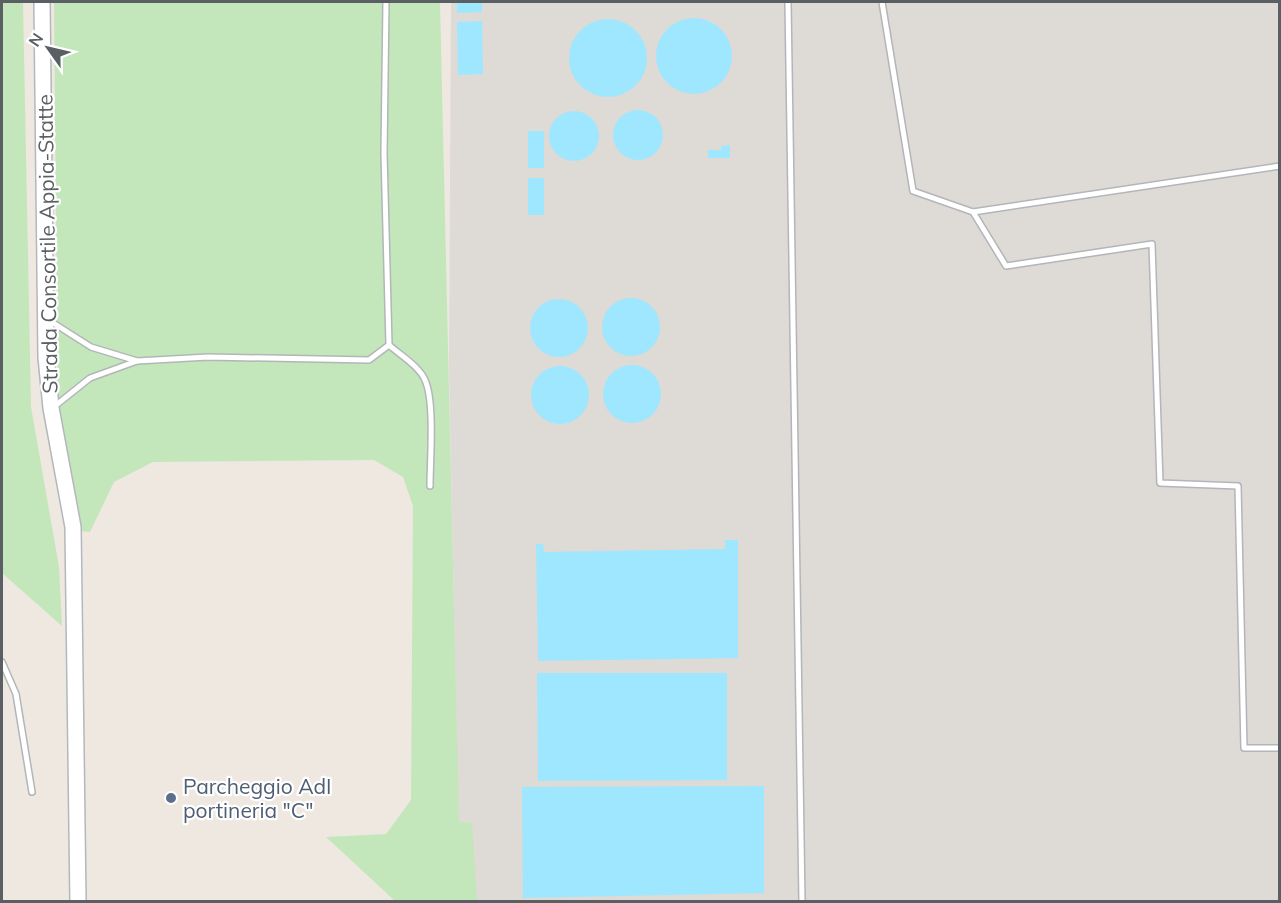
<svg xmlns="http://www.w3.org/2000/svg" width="1281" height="903" viewBox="0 0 1281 903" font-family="Mulish,sans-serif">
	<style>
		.industrial { fill: #dedad5 }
		.green { fill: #c3e7bb }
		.water { fill: #9fe7ff }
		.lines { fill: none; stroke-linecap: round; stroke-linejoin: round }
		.lane-casing { stroke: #b2b6b9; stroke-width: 8 }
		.secondary-casing { stroke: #b2b8bd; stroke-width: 18 }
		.lane { stroke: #fff; stroke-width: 5 }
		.secondary { stroke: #fff; stroke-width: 15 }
		.service-dot { fill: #5c6f8a; stroke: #fff; stroke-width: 2 }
		.labels { text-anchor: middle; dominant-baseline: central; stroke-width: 4.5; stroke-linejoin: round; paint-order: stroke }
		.street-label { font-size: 21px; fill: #595f63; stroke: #fff }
		.service-label { font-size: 21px; fill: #4e5e75; stroke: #fff; text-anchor: start }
	</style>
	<rect width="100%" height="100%" fill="#eee8e1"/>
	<path class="industrial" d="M451,2h828v899h-819l-11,-533z"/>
	<g class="green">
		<path d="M2,2h21l8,405 28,160 3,59 -60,-53z"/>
		<path d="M54,2h386l19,820 13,1 5,78h-82l-69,-64 60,-3 25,-34 2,-294 -10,-29 -29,-17 -221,2 -39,20 -24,50 -12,-1 -20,-91z"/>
	</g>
	<g class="water">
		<path d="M457,2h25v10l-25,1z"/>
		<circle cx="694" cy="56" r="38"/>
		<circle cx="608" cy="58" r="39"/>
		<path d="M482,21l1,53 -25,1 -1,-53z"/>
		<circle cx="638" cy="135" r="25"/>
		<circle cx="574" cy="136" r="25"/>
		<rect x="528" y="131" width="16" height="37"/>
		<path d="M730,145v13h-22v-8h13v-4z"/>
		<rect x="528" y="178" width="16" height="37"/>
		<circle cx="631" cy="327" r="29"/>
		<circle cx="559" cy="328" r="29"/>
		<circle cx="632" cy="394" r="29"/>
		<circle cx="560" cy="395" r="29"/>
		<path d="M725,540h13v118l-200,3 -2,-117h7l1,8 181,-3z"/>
		<path d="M537,673h190v107l-189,1z"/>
		<path d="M764,786v107l-241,5 -1,-111z"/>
	</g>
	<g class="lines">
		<defs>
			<g id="lane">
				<path d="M788,2l14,900"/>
				<path d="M882,2l31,189 60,21"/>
				<path d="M1280,166l-307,46 33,54 146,-22 8,239 78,3 6,262h36"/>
				<path d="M47,319l44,28 46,14 71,-4 161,3 20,-15 -5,-192 2,-151"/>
				<path d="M389,345c11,10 30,21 36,35 10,22 5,81 5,106"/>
				<path d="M55,406l35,-28 47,-17"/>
				<path d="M2,662l14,32 16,98"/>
			</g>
			<path id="secondary" d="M42,2l4,355 5,51 22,119 5,375"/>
		</defs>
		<use href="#lane" class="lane-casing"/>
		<use href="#secondary" class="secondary-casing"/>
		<use href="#lane" class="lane"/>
		<use href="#secondary" class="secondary"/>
	</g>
	<circle class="service-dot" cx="171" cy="798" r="6"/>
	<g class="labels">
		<g class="street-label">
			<text transform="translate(47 244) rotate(-91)">Strada Consortile Appia-Statte</text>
		</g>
		<g class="service-label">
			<text x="183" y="786">Parcheggio AdI<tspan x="183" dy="24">portineria "C"</tspan></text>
		</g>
	</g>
	<rect width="1281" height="903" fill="none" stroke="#595f63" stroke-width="6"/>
	<g transform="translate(48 48) rotate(304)" stroke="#ffffff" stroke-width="4.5" paint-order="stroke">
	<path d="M0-4.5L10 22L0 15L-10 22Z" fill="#595f63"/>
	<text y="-9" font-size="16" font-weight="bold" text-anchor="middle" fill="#595f63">N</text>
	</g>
</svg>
